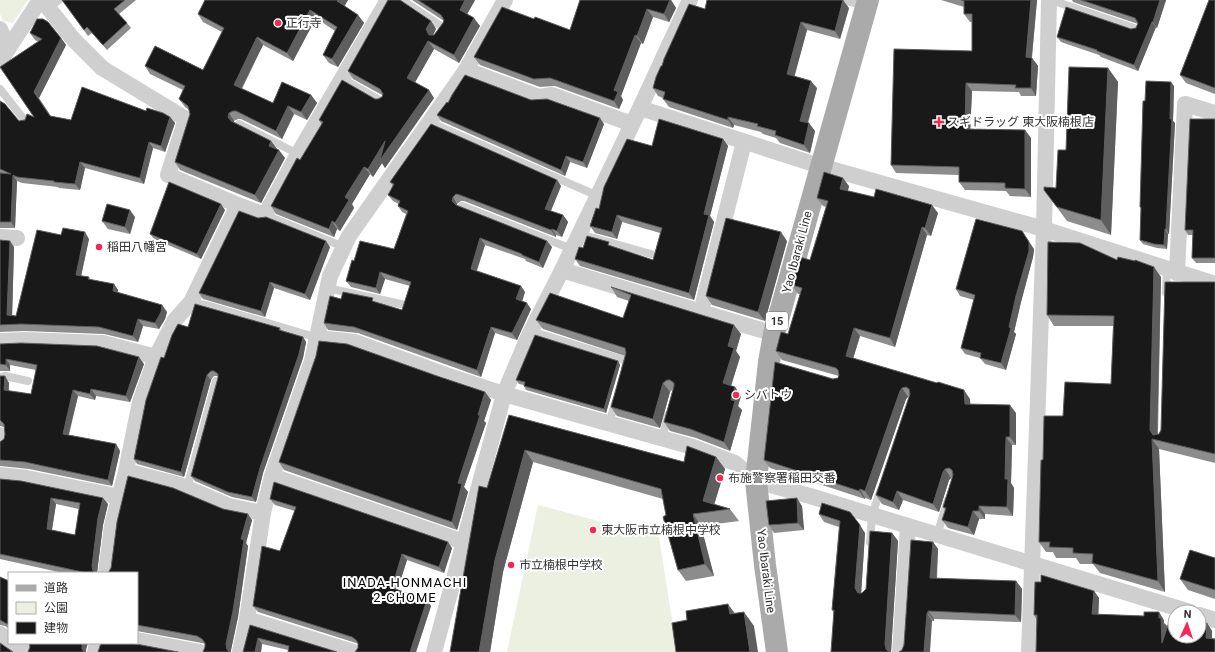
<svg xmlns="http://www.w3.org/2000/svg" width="1215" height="652" viewBox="0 0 1215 652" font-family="Roboto,'Noto Sans JP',sans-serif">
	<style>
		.green { fill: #ebf0e0 }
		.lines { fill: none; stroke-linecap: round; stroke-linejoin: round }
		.service { stroke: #cfcfcf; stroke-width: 8 }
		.minor { stroke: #cfcfcf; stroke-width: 16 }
		.primary { stroke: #aaa; stroke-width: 22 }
		.wall { fill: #8c8c8c; fill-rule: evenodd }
		.shaded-wall { fill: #5e5e5e }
		.building { fill: #191919; stroke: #5e5e5e; fill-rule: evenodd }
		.poi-dot { fill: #f72656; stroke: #fff; stroke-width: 1.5 }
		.labels { text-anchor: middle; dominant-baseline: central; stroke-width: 4; stroke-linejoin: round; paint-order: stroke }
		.shield { fill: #fff; stroke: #707070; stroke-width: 1 }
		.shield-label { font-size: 11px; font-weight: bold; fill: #323232 }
		.poi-label { font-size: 12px; fill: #323232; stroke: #fff; text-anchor: start }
		.street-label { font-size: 12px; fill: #323232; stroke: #fff }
		.neighbourhood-label { font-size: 13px; letter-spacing: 1px; fill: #000; stroke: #fff }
	</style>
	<rect width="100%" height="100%" fill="#fff"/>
	<g class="green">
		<path d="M0,0h28l-15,23 -10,-2 -3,-7z"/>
		<path d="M538,505l121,32 18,115h-170z"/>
	</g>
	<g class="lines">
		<g class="service">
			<path d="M402,0l42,28 -3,5"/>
			<path d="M842,0l23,6"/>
			<path d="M1051,0l86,29"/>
			<path d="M48,8l11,-8"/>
			<path d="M341,78l42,24"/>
			<path d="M0,89l26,33"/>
			<path d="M429,122l169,74"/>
			<path d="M239,124l59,30"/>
			<path d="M462,206l110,43"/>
			<path d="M265,215l79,32"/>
			<path d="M580,234l71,20"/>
			<path d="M327,288l74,16"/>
			<path d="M1166,293l1,-24"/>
			<path d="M191,302l19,4 108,32"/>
			<path d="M531,331l96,30 -2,7"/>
			<path d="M0,377l5,-1 23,5"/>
			<path d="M609,424l7,-24"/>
			<path d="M662,439l6,-24"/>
			<path d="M187,488l29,-107"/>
			<path d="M937,535l11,-35"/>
			<path d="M870,542l2,-27 9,-26"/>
		</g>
		<g class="minor">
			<path d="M42,0l32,40 28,28 84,51 -18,56 70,30 27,10 33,-61 90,-154"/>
			<path d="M0,29l8,20"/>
			<path d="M0,61l40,-61"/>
			<path d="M466,70l73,27 13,-2 80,29"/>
			<path d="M640,108l180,58 224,63 171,55"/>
			<path d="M0,237l17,1"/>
			<path d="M562,270l212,64"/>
			<path d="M1177,273l8,-169 30,9"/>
			<path d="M701,312l43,-170"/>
			<path d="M318,338l37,4 91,33 58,19 189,53 42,16 21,18 54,15 380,116"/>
			<path d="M0,341l25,-1 78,3 53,14"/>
			<path d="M0,435v5"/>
			<path d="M126,471l54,14 49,21 34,7"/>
			<path d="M0,475l27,3 93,19"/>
			<path d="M272,476l192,66"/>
			<path d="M106,573l6,-47 14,-55 14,-69 16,-45 19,-37 16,-18 47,-97"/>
			<path d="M1199,615l16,5"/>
			<path d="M247,619l106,33"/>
			<path d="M0,634l9,6"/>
			<path d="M137,640l63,12"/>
			<path d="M13,643l12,9"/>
			<path d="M95,652l2,-9"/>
			<path d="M240,652l7,-33 16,-106 9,-37 40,-115 18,-85 19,-40 117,-166 39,-70"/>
			<path d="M434,652l70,-258 25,-59 33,-65 78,-162 50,-108"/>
			<path d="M900,652l8,-126"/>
			<path d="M1029,652l15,-423 5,-229"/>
		</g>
		<path class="primary" d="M777,652l-12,-87 -9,-84 13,-119 5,-28 94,-334"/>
	</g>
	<g class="wall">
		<path d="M62,0h74l-17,14 8,9 4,5 -24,22 -15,-17 -4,3z"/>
		<path d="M205,0h143l-4,6 14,9 6,8 -26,44 -9,-4 -6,-8 12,-24 -19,-13 -23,43 -30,-16 -21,44 31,14 38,-8 6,8 -10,17 -13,-6 -12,25 -41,-20h-3l-4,2v1l37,19 6,8 8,9 -24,45 -81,-33 -5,-8 15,-48 -1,-4 -4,-3 -6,-8 4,-9 -33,-16 -5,-8 58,4 19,-38 -19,-10 -5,-8z"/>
		<path d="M412,0h63l-8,14 13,12 -21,37 -25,-14 -19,33 19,16 -49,70 -3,-5 -9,14 -3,-3 -18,30 2,4 -14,23 -3,-2 -3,8 -58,-23 -5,-8 51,-81 -3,-5 56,-21h3l4,-2v-2l-29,-16 -5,-8 83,-50 5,8 -3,6h1l9,-12 1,-2z"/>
		<path d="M580,0h91l5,8 -7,14 -16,-5 -10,27 -2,-1 -20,53 2,4 -4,9 -64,-23 -15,1 -60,-22 -6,-8 60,-38 36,11z"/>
		<path d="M941,0h96l-5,58 6,8 -2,30h-15l-2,-4 -47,-1 -2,38 55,1 6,8v59l-21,-1 -4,-5 -41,-1 -6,-8v-7l-63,-2 -5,-8 81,-114v-29h-2l-6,-8v-7z"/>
		<path d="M1072,0h94l-9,28 -1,-1 -18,44 -37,-14 -2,-2 -38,-13 -4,-5 74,-8 5,-1 2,-4 -65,-22z"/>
		<path d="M1215,0v94l-29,-11 -6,-8z"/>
		<path d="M849,8l-9,31 -33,-9 -13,46 23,12 -9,35 7,8 -5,22 -30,-10 -4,-5 -13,-4 -2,-2 -27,-7 -1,3 -64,-21 -6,-8v-1l-5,-2 -5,-8 9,-22 43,-57z"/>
		<path d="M30,33l31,5 5,7 -27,53 12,18 20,4 75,-9 24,6 5,6 -10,29 -12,-4 -9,36 -59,-16 -5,22 -21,-2 -1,-1 -36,-4 -5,-2 -2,47h-15v-127l19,20 15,-4 5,-75 -4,-2z"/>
		<path d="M1108,68l10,14 -7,153 -44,-14 -23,-31 12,-2 10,-38z"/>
		<path d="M1174,86l-1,35 2,2 -6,111h-1l-1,15 -10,-1 -14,-4 -3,-4 1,-31 -1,-2 5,-106z"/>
		<path d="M531,100l73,24 -17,44 -17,-6 -5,14 -124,-55 -4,-6 11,-12z"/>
		<path d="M1215,119v144h-19l-4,-5 1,-23h-5l-3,-5z"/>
		<path d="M723,139l5,7 -18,70 4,6 -20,78 -114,-34 -5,-7 8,-11 28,-2 42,14 7,-27 -38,-11 -5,17 -22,-6 -5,-7 9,-17 53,-63z"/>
		<path d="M557,180l4,6 -10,25 12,4 5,7 -6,15 -6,-2v2l-92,-36h-3l-4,3v1l95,42 -9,21 -17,-7 -1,-2 -40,-14 -8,26 48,21 -3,9 9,8 -14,31 -22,-7 -14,44 -123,-44 -30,-3 -4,-7 17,-24 35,3 26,8 8,-24 -25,-7 -5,15 -29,-7 -5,-6 8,-20 40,-12 12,-35 -4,-2 -4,-6 1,-2 -6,-3 -5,-6 5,-9 -3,-4z"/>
		<path d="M849,186l-1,5 90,22 -7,23 -4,-1 -32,112 -35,-11 -7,23 117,40v5l46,9v32h-4l-1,38 3,5 -1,28 -28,-2v5h-6l-5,16 -26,-7 -6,-8 3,-10 -2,-3 10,-30 -2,1 -2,2 -10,32 -36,-12 -4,10 -17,-6 -6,-9 34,-99 -2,1 -2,2 -35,101 -6,-2v1l-95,-31 -6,-8 69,-81 5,-1 1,-2 -57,-16 -6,-9 12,-17 12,-40h-2l-6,-9 18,-25 16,-53 -3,-1 -6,-8z"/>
		<path d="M225,210l-24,49 -47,-20 -4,-5z"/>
		<path d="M135,217l-5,17 -22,-5 -6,-8z"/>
		<path d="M61,235l28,4 -8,37 8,1 2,3 23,4 4,6v3l44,12 5,7 -2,7 -6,10 -16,-3 -5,16 -34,-8 -79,-3 -25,1v-92l14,7 -2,68 4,1z"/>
		<path d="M787,241l-22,80 -53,-16 -6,-9z"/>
		<path d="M330,247l-20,53 -36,-12 -9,29 -62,-18 -4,-6z"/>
		<path d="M1034,249l-1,8 -12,45 -7,30 2,2 -10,36 -21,-6 -5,-6 -15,-4 -4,-6 13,-48 -14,-4 -4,-7z"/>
		<path d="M1117,260l44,17 -3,157h1l2,-4 54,-148v181l-56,-14 6,143 -65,-19 -7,-9h-13l-4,-6h-20l-3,-6h-7l-7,-10 4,-82 20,-44 48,-32 2,-58h-59l-7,-11z"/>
		<path d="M611,287l130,47 -5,17 4,6 -9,29 4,1 6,9 -3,10 4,4 -12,41 -34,-13 -26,-7 -6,-9 9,-33 -3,3 -10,36 -43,-12 -6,-9 14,-51 -82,-27 -7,-9 87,-2 6,-17 -12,-4z"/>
		<path d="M188,327l92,1 1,2 22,7 3,5 -3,16 -40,115 -7,29 -24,-5 -37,-16 -4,-5 27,-100h-4l-3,4 -27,97 -47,-13 -3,-5 30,-101z"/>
		<path d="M0,344l144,20 -14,38 -34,-6 -1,4 -17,-4 -9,39 47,9 4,7 -8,35 -83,-17 -29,-3v-24l4,-3 1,-5 -1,-7 -4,-1v-50h5l4,7v8l22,3 5,-24 -26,-5v6h-10z"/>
		<path d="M618,361l2,4 -14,48 -80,-23 -2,-4v-1l-5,-1 -3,-4z"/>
		<path d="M437,376l48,16 6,8 -7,21 2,2 -22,64 4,5 -11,38 -173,-60 -5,-8z"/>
		<path d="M509,415l175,47 32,-5 9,12 -11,35 16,5 9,12 -38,5 13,50 -28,5 -8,-11 -15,-71 -130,-37 -30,110 -13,80h-40l37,-164z"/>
		<path d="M0,479l108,25 -5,21 -6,48h-34l-63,-14zM56,504l23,5 -4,26 -23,-5z"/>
		<path d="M270,499l182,49 -8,25 -37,-13 -10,30 30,10 4,6 -15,46h-61l3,-4v-4l-2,-1 -98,-31 -5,-6 27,-55 15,-40 -20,-6z"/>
		<path d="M822,503l43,30 -4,60h1l4,-4 26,-56 6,8 -7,111h-60l3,-40 -2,-2 7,-83 -15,-5 -5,-8z"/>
		<path d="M802,506l2,24 -30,3 -5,-8z"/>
		<path d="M223,509l29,11 -6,23 2,3 -10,71 -7,33v2h-28l2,-5v-3l-3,-1 -65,-12v-58z"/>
		<path d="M933,542l5,7 -1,30 79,2 6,8 -1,33 -87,-3v2h-2l-30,29z"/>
		<path d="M1215,558v41l-27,-9 -8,-11z"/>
		<path d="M0,577l9,4v48l-4,-3 -5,-1z"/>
		<path d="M1094,591l5,7 -1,17 66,5v3l3,3v3l40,-6 5,8v7l-175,-18 -3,-5z"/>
		<path d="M250,625l87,27 -49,-2 -26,-6 -1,8h-18z"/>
	</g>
	<g class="shaded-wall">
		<path d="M338,0h10l-5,9 -6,-8z"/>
		<path d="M465,0h10l-10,18 -5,-8z"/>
		<path d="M665,0h6l5,8 -7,14 -5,-8z"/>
		<path d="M843,0l6,8 -9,31 -5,-8z"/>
		<path d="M1031,0h6l-6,65 -5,-8z"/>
		<path d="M1160,0h6l-9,28 -4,-6z"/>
		<path d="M647,9l6,8 -10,27 -6,-8z"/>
		<path d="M310,10l6,8 -23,43 -6,-8z"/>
		<path d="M358,15l6,8 -26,44 -6,-8z"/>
		<path d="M474,18l6,8 -21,37 -5,-8z"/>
		<path d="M431,21l5,8 -4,8 -3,-2 -3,-6z"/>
		<path d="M801,22l6,8 -14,52 -6,-8z"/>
		<path d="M1152,22l4,5 -18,44 -4,-6z"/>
		<path d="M635,35l6,8 -20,53 2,4 -4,9 -5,-8v-11z"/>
		<path d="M257,37l6,8 -24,48 -5,-8z"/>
		<path d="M61,38l5,7 -27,53 -5,-6z"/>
		<path d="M428,41l6,8 -21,37 -6,-8z"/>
		<path d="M1032,58l6,8 -2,30 -5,-8z"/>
		<path d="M1108,68l10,14 -7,153 -10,-15z"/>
		<path d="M811,81l6,7 -11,41 -6,-8z"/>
		<path d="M1171,82l3,4 -1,35 2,2 -6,111 -3,-5z"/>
		<path d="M966,83l6,8 -2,46 -5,-8z"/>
		<path d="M429,90l5,8 -49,70 -3,-5 -9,14 -5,-8 17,-28z"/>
		<path d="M311,95l6,8 -10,17 -6,-8z"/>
		<path d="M288,106l6,8 -12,25 -6,-8z"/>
		<path d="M229,113l5,8v4l-6,-8z"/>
		<path d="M170,117l5,6 -10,29 -4,-6z"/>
		<path d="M728,117l6,8 -1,3 -5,-8z"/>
		<path d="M600,118l4,6 -17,44 -4,-6z"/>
		<path d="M809,123l6,8 -5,22 -6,-8z"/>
		<path d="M1025,130l6,8v59l-6,-8z"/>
		<path d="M723,139l5,7 -18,70 4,6 -20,78 -5,-7 15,-79z"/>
		<path d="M271,141l6,8 -8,-3z"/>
		<path d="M149,142l4,6 -9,36 -4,-6z"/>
		<path d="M279,150l6,8 -24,45 -6,-8z"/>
		<path d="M566,156l4,6 -5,14 -4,-6z"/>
		<path d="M80,162l5,6 -5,22 -5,-6z"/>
		<path d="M364,167l6,7 -18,30 2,4 -14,23 -5,-8 10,-26z"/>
		<path d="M13,175l4,6 -2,47 -4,-6z"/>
		<path d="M843,178l6,8 -3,11 -6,-8z"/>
		<path d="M557,180l4,6 -12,29 -4,-6z"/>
		<path d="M453,197l4,7v3l-5,-6z"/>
		<path d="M221,204l4,6 -24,49 -4,-5z"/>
		<path d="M932,205l6,8 -7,23 -6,-8z"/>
		<path d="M130,210l5,7 -5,17 -5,-7z"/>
		<path d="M563,215l5,7 -6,15 -5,-6z"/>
		<path d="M617,215l5,7 -5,17 -5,-7z"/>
		<path d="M332,221l5,8 -3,8 -5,-8z"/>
		<path d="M922,227l5,8 -32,112 -5,-9z"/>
		<path d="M552,229l4,6v2l-5,-7z"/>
		<path d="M1165,229l3,5 -1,15 -3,-4z"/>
		<path d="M1022,231l12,18 -1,8 -12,45 -7,30 2,2 -10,36 -5,-7 8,-36z"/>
		<path d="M85,232l4,7 -9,42 -4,-6z"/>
		<path d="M781,232l6,9 -22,80 -7,-9z"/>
		<path d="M480,238l5,7 -10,30 -4,-6z"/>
		<path d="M10,241l4,6 -2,74 -5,-6z"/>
		<path d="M326,241l4,6 -20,53 -5,-6z"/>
		<path d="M547,241l5,6 -9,21 -4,-6z"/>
		<path d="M1154,267l7,10 -4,163 -7,-10z"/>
		<path d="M380,272l5,7 -5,15 -4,-6z"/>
		<path d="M270,282l4,6 -9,29 -4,-6z"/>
		<path d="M114,284l4,6 -1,8 -4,-7z"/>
		<path d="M521,286l4,6 -4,13 -5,-6z"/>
		<path d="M527,303l4,6 -14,31 -5,-7z"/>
		<path d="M162,305l5,7 -2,7 -6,10 -4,-6z"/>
		<path d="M138,319l5,7 -5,16 -5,-6z"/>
		<path d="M734,325l7,9 -5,17 4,6 -11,35 -6,-9 5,-37z"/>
		<path d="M491,327l4,6 -14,44 -4,-7z"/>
		<path d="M854,328l6,8 -9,29 -5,-9z"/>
		<path d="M303,337l3,5 -3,16 -40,115 -7,29 -4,-5 8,-29z"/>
		<path d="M139,357l5,7 -14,38 -4,-6z"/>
		<path d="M6,359l4,6v6l-4,-6z"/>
		<path d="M618,361l2,4 -14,48 -2,-4z"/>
		<path d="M207,375l4,5 -27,97 -3,-5z"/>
		<path d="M5,376l4,7 -1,13 -4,-6z"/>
		<path d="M663,383l7,9 -10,36 -7,-9z"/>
		<path d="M735,387l6,9 -3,10 4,4 -12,41 -6,-9 7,-42z"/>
		<path d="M902,388l6,9 -2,2 -35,101 -6,-9 35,-100z"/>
		<path d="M91,389l5,7 -1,4 -5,-6z"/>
		<path d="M73,390l5,6 -11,44 -4,-6z"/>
		<path d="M964,390l6,9 1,14 -6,-9z"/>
		<path d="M485,392l6,8 -7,21 2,2 -22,64 4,5 -11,38 -5,-8 6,-39z"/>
		<path d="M1010,405l6,8v32l-6,-8z"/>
		<path d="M1006,437l6,8 -1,38 3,5 -1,28 -6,-9 -2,-28z"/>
		<path d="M1152,439l7,10 6,143 -7,-11z"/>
		<path d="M116,444l4,7 -8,35 -4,-6z"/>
		<path d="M525,450l8,12 -30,110 -13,80h-11l16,-92z"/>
		<path d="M716,457l9,12 -13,43 -9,-11z"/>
		<path d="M945,469l6,9 -2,2 -10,32 -6,-8 10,-32z"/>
		<path d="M860,489l5,9v1l-6,-8z"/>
		<path d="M897,491l6,9 -4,10 -6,-8z"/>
		<path d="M51,498l5,6 -5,31 -4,-6z"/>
		<path d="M103,498l5,6 -5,21 -6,48h-2l-2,-2 -1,-5 6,-48z"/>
		<path d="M797,498l5,8 2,24 -6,-7z"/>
		<path d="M979,506l6,8v5l-6,-8z"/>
		<path d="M973,511l6,8 -5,16 -6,-8z"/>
		<path d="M248,514l4,6 -6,23 2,3 -10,71 -7,33v2h-2l-2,-3 -1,-5 15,-105z"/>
		<path d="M693,514l8,12 13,50 -9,-12z"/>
		<path d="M860,525l5,8 -4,63 -3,-3 -3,-5z"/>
		<path d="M892,533l6,8 -7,111h-2l-3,-3 -1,-5z"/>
		<path d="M448,542l4,6 -8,25 -5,-6z"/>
		<path d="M933,542l5,7 -2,37 -6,-8z"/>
		<path d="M402,554l5,6 -11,35 -4,-7z"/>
		<path d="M1016,581l6,8 -1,33 -6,-7z"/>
		<path d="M1094,591l5,7 -1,24 -6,-8z"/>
		<path d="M427,600l4,6 -15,46h-6z"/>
		<path d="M728,604l10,14 -8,-4z"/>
		<path d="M928,611l6,8v2l-6,-8z"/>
		<path d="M744,612l10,14 4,26h-8z"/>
		<path d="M1159,612l5,8v3l3,3 1,25 -6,-8 -3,-25z"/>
		<path d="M927,613l5,8 -2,31h-6z"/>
		<path d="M1207,623l5,8v15l-6,-8z"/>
		<path d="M258,638l4,6 -1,8h-6z"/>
		<path d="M82,643h6l-2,7v2h-2l-2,-3z"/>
	</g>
	<g class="building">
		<path d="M62,0h63l-11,9 13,14 -24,22 -16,-18 -3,3z"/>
		<path d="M205,0h133l-1,1 21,14 -26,44 -9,-4 14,-28 -27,-17 -23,43 -30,-16 -23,48 39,18 9,-21 29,13 -10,17 -13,-6 -12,25 -40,-20h-3l-4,2 -1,4 3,4 40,20 -2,5 10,4 -24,45 -80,-33 15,-48 -2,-8 -9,-7 6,-13 -40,-20 10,-20 48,24 21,-42 -26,-14z"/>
		<path d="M388,0h12l31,21 -5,8 3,6h5l9,-12 1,-3 -3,-5 -23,-15h47l-5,10 14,8 -20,37 -26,-14 -21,37 22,12 -49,70 5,-19 -17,28 -4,-2 -19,30 4,3 -14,23 -3,-2 -3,8 -58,-23 26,-48 3,2 23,-38 -4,-2 23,-40 33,19h3l4,-2 1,-3 -3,-5 -32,-18z"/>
		<path d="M580,0h90l-6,14 -17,-5 -10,27 -2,-1 -21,55 4,2 -4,9 -64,-23 -16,1 -60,-22 28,-50 32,12 1,-2 35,13z"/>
		<path d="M707,0h136l-8,31 -34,-9 -14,52 24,7 -11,40 9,2 -5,22 -29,-10 1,-4 -19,-5 1,-2 -30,-7v3l-65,-21 2,-7 -12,-4 3,-11 5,-11h1l2,-7 25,-55 16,5z"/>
		<path d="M961,0h70l-5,57 6,1 -1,30h-16l1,-3 -50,-2 -1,46 60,1v59l-20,-1v-5l-46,-1v-15l-68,-2 3,-116 78,2v-37h-8v-13z"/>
		<path d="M1081,0h79l-7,22h-1l-18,43 -37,-14v-1l-40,-13 9,-30 65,22 5,-1 2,-5 -3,-5z"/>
		<path d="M1209,0h6v88l-35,-13z"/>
		<path d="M37,19h6l5,3 13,16 -27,54 16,24 21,4 11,-33 64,24 1,-3 16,5 7,4 -9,29 -12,-4 -9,36 -60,-16 -5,22 -21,-2v-1l-37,-4 -4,-2 -2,47h-11v-49l11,1 -11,-5v-68l5,3 14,17 6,-1 2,-6 7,3 -34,-50 42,-28 -12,-6z"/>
		<path d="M1069,67l39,1 -7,152 -44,-13 -13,-17v-3l12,1 2,-38h8z"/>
		<path d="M465,75l66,25 16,-1 53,19 -17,44 -17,-6 -5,14 -124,-55 10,-13 1,1 4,-8z"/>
		<path d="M1146,81l25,1 -1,37h2l-6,110h-1l-1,16 -10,-1 -14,-4 1,-33h-1l3,-106h2z"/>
		<path d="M659,119l64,20 -19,75 5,1 -20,78 -114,-34 4,-12 4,1 4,-12 22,6 -1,3 45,15 9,-32 -45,-13 -5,17 -22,-6 6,-18 3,1 5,-22 23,-48 25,7z"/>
		<path d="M1190,119h25v139h-23l1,-28h-8z"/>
		<path d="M431,124l126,56 -12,29 18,6 -6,16 -5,-2 -1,1 -91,-35 -4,-1 -3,3 -1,4 4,4 91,36 -8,21 -17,-7v-1l-42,-16 -9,31 50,17 -5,13 11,4 -15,30 -21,-6 -14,43 -123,-43 -30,-4 6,-27 11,3 2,-7 30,6 -1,3 30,9 9,-28 -31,-10 -4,16 -30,-7 6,-21 2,1 6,-20 34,8 14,-38 -10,-5 2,-5 -12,-6 6,-11 -4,-2z"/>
		<path d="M824,172l19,6 -3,11 34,8 2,-8 56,16 -7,23 -3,-1 -32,111 -36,-10 -8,28 91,27 1,-1 26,8 1,14 45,1v32h-4l-1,42h3l-1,28 -28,-1v5h-6l-5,16 -26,-7 4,-12 -3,-1 10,-32 -1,-5 -3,-2 -4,1 -2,3 -10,32 -36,-13 -4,11 -17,-7 34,-101 -1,-5 -3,-2 -4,1 -2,3 -35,100 -5,-2 -1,2 -95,-31 11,-98 58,17 5,-1 1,-3 -1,-5 -2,-2 -60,-17 5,-19 7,2 14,-46 -10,-3 8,-28 10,3 18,-59 -11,-3z"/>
		<path d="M169,182l52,22 -24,50 -47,-20z"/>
		<path d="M107,204l23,6 -5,17 -23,-6z"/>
		<path d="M239,211l19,7 8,-1 60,24 -21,53 -35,-12 -9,29 -62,-18z"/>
		<path d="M726,218l55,14 -23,80 -52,-16z"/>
		<path d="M976,219l46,12 7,11v9l-13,45 -7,31 2,1 -10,35 -21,-5 1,-5 -20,-5 14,-53 -19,-6z"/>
		<path d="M63,228l22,4 -9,43 13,2 -1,2 26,5 -1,7 49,14 -1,7 -6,11 -17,-4 -5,17 -34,-9 -78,-3 -21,1v-85l10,1 -3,74 9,1 21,-86 24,5z"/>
		<path d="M1048,242l32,1 37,17 1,-3 17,4v-1l19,7 -4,163 3,5 6,-1 2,-4 4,-148h50v172l-63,-15 6,142 -66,-18 1,-9 -20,-1v-5l-24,-1 1,-5h-11l2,-82h2l1,-44h19l2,-34 46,2 3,-68 -67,-1z"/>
		<path d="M611,287l123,38 -6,21 6,2 -11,35 12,4 -4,13 4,1 -11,41 -34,-13 -26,-7 10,-36v-3l-4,-3h-3l-4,3 -10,36 -42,-12 15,-54 -1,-5 -89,-28 14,-27 73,25 8,-23z"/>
		<path d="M195,304l85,24 -1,2 24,7 -4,17 -39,114 -8,29 -24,-5 -37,-16 27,-98v-4l-4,-3h-3l-4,4 -26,97 -47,-13 12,-59 15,-43 3,1 8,-23 6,-11 10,3z"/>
		<path d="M535,335l83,26 -14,48 -80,-23 1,-4 -9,-2z"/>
		<path d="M319,341l28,3 90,32 48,16 -7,23h2l-22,68 4,1 -10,38 -173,-60 37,-106z"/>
		<path d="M21,343l76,3 42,11 -13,39 -35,-7 -1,5 -17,-4 -10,44 53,10 -8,36 -83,-18 -25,-2v-18l4,-3 1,-5 -1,-10 -4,-4v-44h5l-1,14 27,4 6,-29 -31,-6v6l-6,-1v-20z"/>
		<path d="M509,415l175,47 3,-16 29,11 -13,44 27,8 -37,5 12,50 -27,6 -15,-53 3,-2 -5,-26 -136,-39 -30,110 -16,92h-29l29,-166 8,2z"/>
		<path d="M128,476l45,12 50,21 25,5 -7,25 3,1 -11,71 -7,33 1,5 2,3h-26l2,-5v-4l-3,-4 -5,-3 -60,-11v-52h-29l3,-5 6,-46z"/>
		<path d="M0,479l21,2 82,17 -5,20 -6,48 1,5 3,2h-9l-87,-19zM51,498l29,5 -5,32 -28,-6z"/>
		<path d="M274,482l174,60 -9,25 -37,-13 -10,34 35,12 -17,52h-55l3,-4v-5l-2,-3 -4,-3 -99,-31 9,-60 18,5 16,-44 -26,-8z"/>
		<path d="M797,498l1,25 -29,2 -3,-24z"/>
		<path d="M822,503l28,9 10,13 -5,63 3,5h4l4,-4 4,-58 22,2 -7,111 1,5 3,3h-58l3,-42h-2l8,-89 -21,-7z"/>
		<path d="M911,540l22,2 -3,36 86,3 -1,34 -87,-4v2h-1l-3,39h-25l3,-2 2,-5z"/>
		<path d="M1190,550l25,8v32l-35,-11z"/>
		<path d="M1041,575l53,16 -2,23 52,2v-4h15v6h2l1,25 7,-21h6v14h24v-13h8l-1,15 9,1v13h-179l1,-37h-3l1,-33h6z"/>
		<path d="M0,577l9,4v44l-9,-5z"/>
		<path d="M728,604l2,10 14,-2 6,40h-74l-4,-29 15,-3 -1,-9z"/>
		<path d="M250,625l87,27h-49l1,-6 -31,-8 -3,14h-12z"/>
		<path d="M0,643l13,9h-13z"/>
		<path d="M29,643h53v6l2,3h-56l2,-5z"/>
		<path d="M101,643h30l47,9h-80z"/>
	</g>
	<g class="poi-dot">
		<circle cx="278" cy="23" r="4"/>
		<path d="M937 116h4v4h4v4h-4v4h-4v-4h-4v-4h4z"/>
		<circle cx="99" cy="247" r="4"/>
		<circle cx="736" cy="395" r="4"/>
		<circle cx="720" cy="478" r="4"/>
		<circle cx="593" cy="530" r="4"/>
		<circle cx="511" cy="565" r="4"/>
	</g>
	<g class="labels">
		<rect class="shield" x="766" y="312" width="22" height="18" rx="3"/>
		<g class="shield-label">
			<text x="777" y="321">15</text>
		</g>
		<g class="poi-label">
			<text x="286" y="23">正行寺</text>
			<text x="947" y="122">スギドラッグ 東大阪楠根店</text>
			<text x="107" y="247">稲田八幡宮</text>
			<text x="744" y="395">シバトウ</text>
			<text x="728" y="478">布施警察署稲田交番</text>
			<text x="601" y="530">東大阪市立楠根中学校</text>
			<text x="519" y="565">市立楠根中学校</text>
		</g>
		<g class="street-label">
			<text transform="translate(797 252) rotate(-75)">Yao Ibaraki Line</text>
			<text transform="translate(766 571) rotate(83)">Yao Ibaraki Line</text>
		</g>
		<g class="neighbourhood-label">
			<text x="405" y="582">INADA-HONMACHI<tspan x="405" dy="15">2-CHOME</tspan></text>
		</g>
	</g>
	<rect x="8" y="572" width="130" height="72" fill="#ffffff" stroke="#adadad"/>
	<rect x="16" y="585" width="20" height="6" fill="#aaaaaa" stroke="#adadad"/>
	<text x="44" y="592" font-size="12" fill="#323232">道路</text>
	<rect x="16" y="602" width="20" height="12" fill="#ebf0e0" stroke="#adadad"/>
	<text x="44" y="612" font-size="12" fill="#323232">公園</text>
	<rect x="16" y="622" width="20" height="12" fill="#191919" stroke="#adadad"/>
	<text x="44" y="632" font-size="12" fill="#323232">建物</text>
	<g transform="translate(1187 624) rotate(3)"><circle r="19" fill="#ffffff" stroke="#adadad"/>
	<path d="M0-3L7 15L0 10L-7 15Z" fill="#f72656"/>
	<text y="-6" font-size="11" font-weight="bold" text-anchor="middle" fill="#323232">N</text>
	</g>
</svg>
